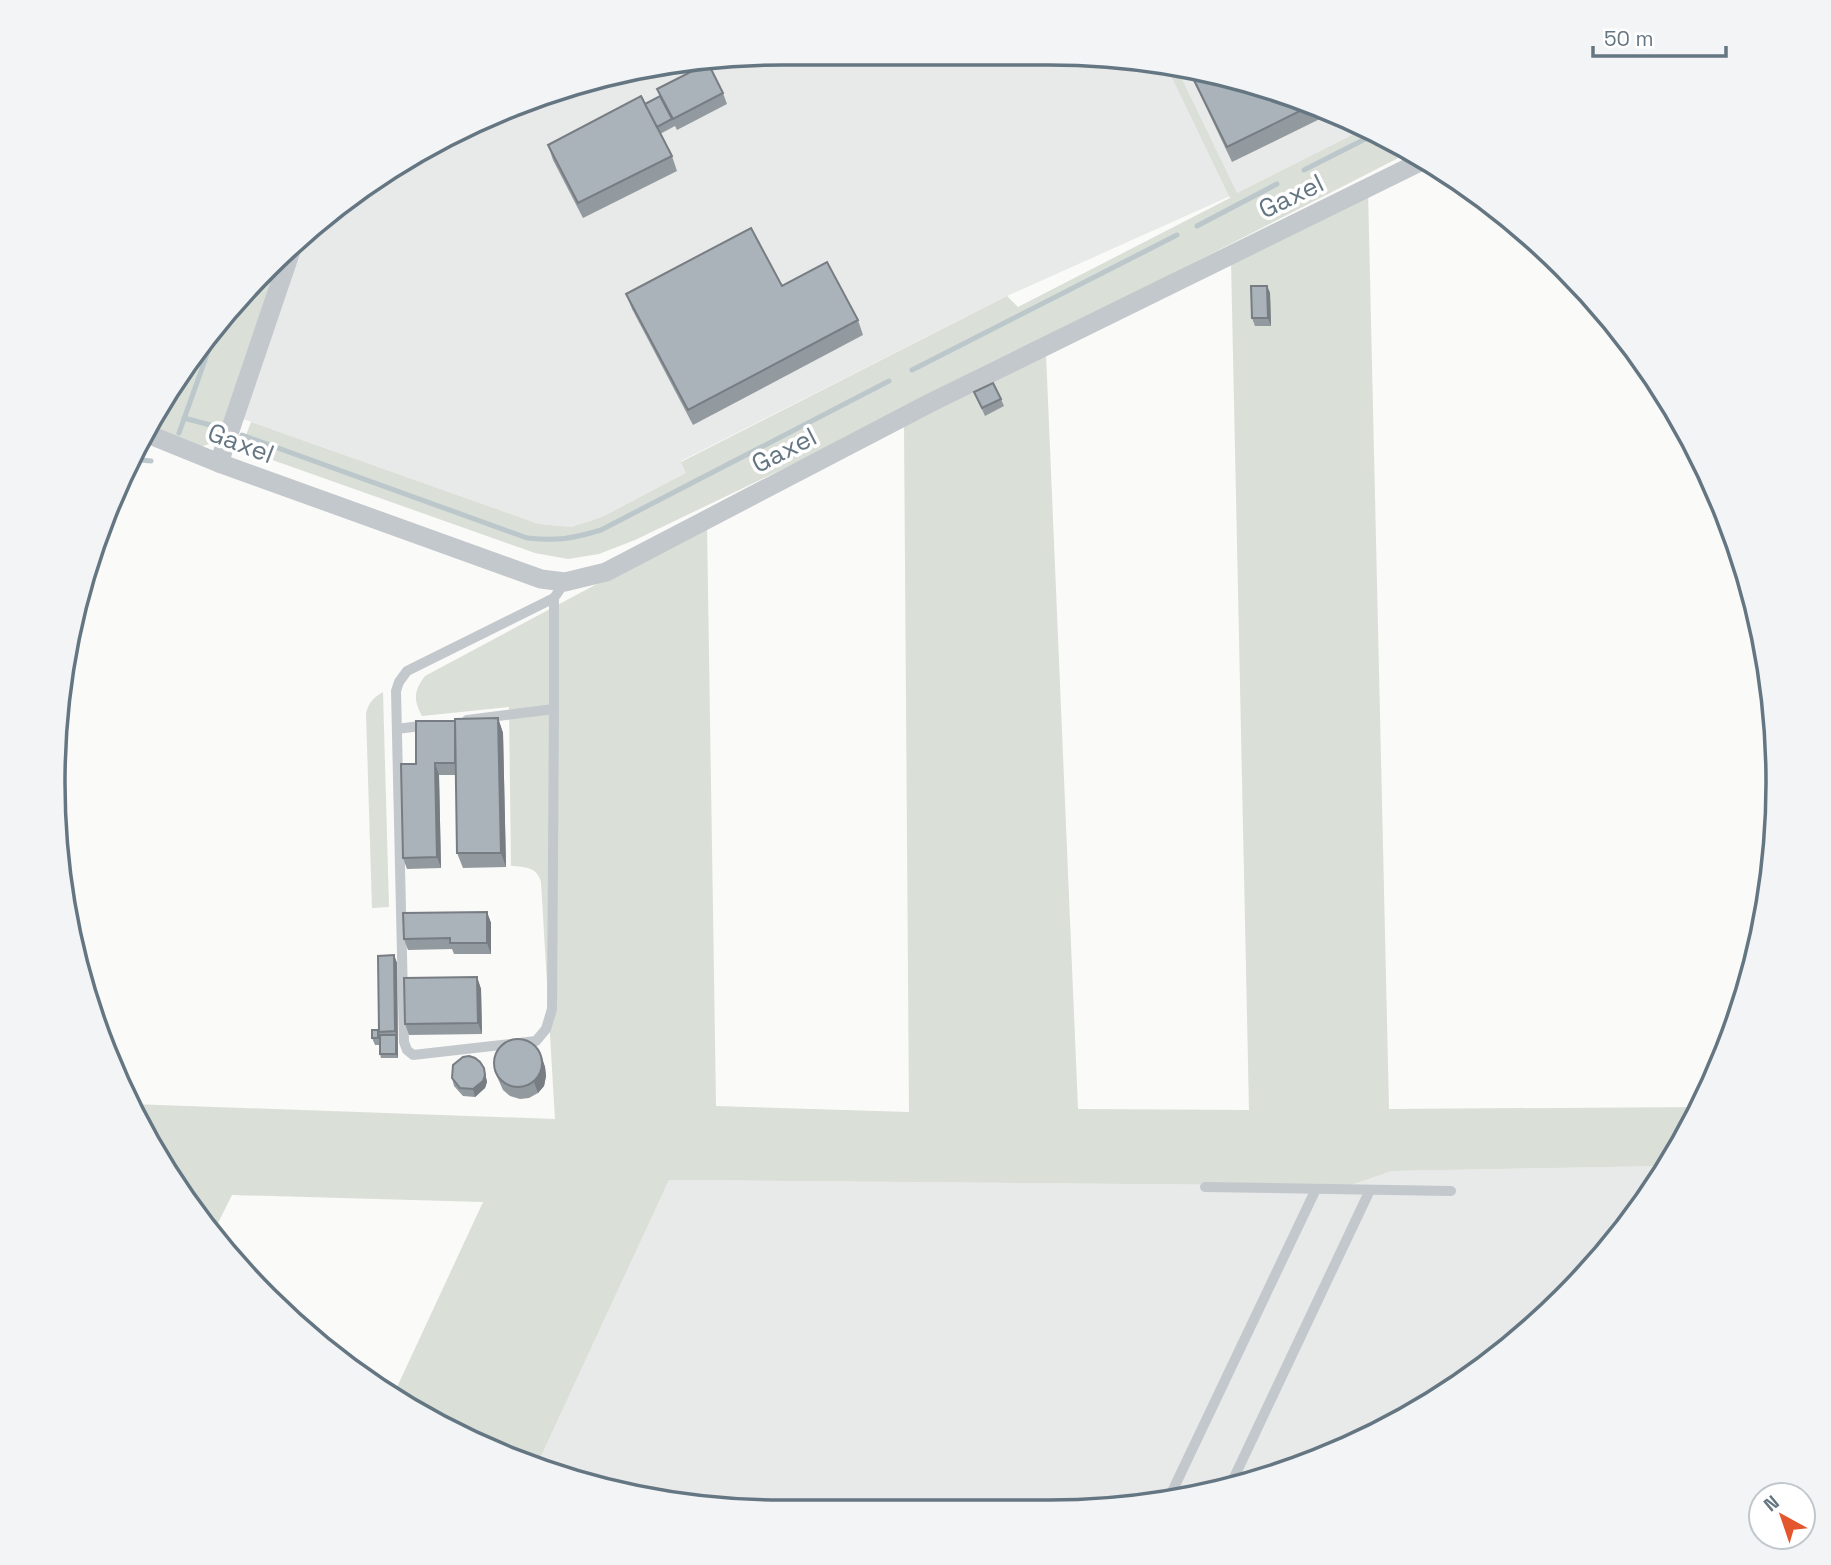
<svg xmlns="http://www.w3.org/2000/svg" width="1831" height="1565" viewBox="0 0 1831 1565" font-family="'Space Grotesk',sans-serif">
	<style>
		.built { fill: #e8e9e9 }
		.green { fill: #dadfd7 }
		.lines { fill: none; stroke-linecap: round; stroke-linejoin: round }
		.stream { stroke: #bbc7cb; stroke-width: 5 }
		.service { stroke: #c3c8cc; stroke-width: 10 }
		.minor { stroke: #c3c8cc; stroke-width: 19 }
		.wall { fill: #929a9f }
		.shaded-wall { fill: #777d82 }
		.building { fill: #aab3b9; stroke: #777d82; stroke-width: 2 }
		.labels { text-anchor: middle; stroke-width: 7; stroke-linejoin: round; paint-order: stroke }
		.street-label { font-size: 26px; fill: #657683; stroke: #fff }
		.rim { fill: none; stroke: #657683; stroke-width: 3.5 }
	</style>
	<rect width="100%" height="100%" fill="#fafaf8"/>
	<g class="built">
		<path d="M783,53L1143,59L1238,77L1368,127L1237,193L1007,296L681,461L687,473L602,517L571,527L539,524L243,419L176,377L301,233L459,128L594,77Z"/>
		<path d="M1665,1166L1628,1227L1530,1331L1414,1414L1284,1474L1097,1511L782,1512L640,1498L536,1467L669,1180L1348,1186L1392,1171Z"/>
	</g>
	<g class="green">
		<path d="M1165,63L1175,65L1237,193L1368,127L1410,152L912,407L635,540L599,554L568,559L535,553L247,451L245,438L251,422L539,524L571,527L602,517L686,473L681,462L1007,296L1018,307L1230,198Z"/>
		<path d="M1368,190L1389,1109L1702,1107L1665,1166L1392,1171L1348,1186L669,1180L536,1467L504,1457L392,1398L483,1202L232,1195L214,1231L151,1148L131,1104L555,1119L541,882C537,867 525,867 511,866L509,707L422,716C413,699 414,691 425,676L707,525L716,1106L909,1112L904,425L1046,354L1078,1109L1249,1110L1231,260Z"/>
		<path d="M277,261L223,431L209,444L198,448L148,428L176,377Z"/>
		<path d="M383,692L389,907L372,908L366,713C369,702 373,698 383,692Z"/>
	</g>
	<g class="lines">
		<g class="stream">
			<path d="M1304,170L1379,132"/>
			<path d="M1197,226L1277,184"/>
			<path d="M912,370L1177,235"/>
			<path d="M184,418L214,426"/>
			<path d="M179,433L215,332"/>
			<path d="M242,435L527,538C558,541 571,539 601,530L889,381"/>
			<path d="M132,459L151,461"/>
		</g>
		<g class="service">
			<path d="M554,709L552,1009L546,1029L536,1041L413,1055L407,1050L404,1042L396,691L399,682L407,671L554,598L565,582"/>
			<path d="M467,720L554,709V598"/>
			<path d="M397,729L428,725"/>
			<path d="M1205,1187L1451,1191"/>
			<path d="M1231,1484L1370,1190"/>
			<path d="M1170,1496L1316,1189"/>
		</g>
		<g class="minor">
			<path d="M145,433L219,463L541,579L565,582L606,572L930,403L1424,160"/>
			<path d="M219,463L294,242"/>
		</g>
	</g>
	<g class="wall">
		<path d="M1187,67L1238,77L1332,113L1232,162Z"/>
		<path d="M657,89L723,93L727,104L677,130L675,126L660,134L672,156L677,171L583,218L553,160L548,145L645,104L660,96Z"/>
		<path d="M782,286L858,320L863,335L693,425L632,309L626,294Z"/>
		<path d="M1267,286L1270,293L1271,326H1255L1252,318Z"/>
		<path d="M974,392L1001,399L1004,406L985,416Z"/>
		<path d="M498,718L503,733L506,867L463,868L457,853L456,775H439L441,868L407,869L403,858L416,764L455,721Z"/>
		<path d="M487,912L491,923V954H454L452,949L408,950L404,939Z"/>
		<path d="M394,955L397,963L398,1058H381L380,1054V1045H375L372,1038L378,1030L381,1035L379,1032Z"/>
		<path d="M477,977L481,989L482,1034L409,1035L405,1024Z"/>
		<path d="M541,1055L545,1067L546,1076L544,1086L538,1093L529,1098L520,1099L510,1096L503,1090L494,1070Z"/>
		<path d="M484,1068L487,1082L485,1088L475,1097L463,1096L454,1086L452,1078Z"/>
	</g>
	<g class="shaded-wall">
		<path d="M1267,286L1270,293L1271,326L1268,318Z"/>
		<path d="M498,718L503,733L506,867L501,853Z"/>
		<path d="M435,763L439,775L441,868L437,857Z"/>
		<path d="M487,912L491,923V954L487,943Z"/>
		<path d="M394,955L397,963L398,1058L396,1054V1035L395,1031Z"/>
		<path d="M477,977L481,989L482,1034L478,1023Z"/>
		<path d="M541,1055L545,1067L546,1076L544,1086L538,1093L534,1082Z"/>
		<path d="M484,1068L487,1082L485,1088L475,1097L473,1089Z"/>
	</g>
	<g class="building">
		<path d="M708,63L723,93L673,119L657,89Z"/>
		<path d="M1188,68L1238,77L1312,105L1227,147Z"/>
		<path d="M641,96L672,156L578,203L548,145Z"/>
		<path d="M660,96L672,119L657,127L645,104Z"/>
		<path d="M751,228L782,286L827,262L858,320L688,410L626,294Z"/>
		<path d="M1251,286H1267L1268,318H1252Z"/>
		<path d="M993,383L1001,399L982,408L974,392Z"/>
		<path d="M498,718L501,853H457L455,719Z"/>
		<path d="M416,721H455V763H435L437,857L403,858L401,764H416Z"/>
		<path d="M487,912V943H450V938L404,939L403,913Z"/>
		<path d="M394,955L395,1031L379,1032L378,956Z"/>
		<path d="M477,977L478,1023L405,1024L404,978Z"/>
		<rect x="372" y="1030" width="6" height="8"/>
		<rect x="380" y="1035" width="16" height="19"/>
		<circle cx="518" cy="1063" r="24"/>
		<path d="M469,1056L475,1058L480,1062L484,1068L485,1075L483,1081L473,1089L460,1088L452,1078L453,1065L463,1057Z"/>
	</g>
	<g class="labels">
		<g class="street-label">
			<text transform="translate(1291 196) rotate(-26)" y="9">Gaxel</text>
			<text transform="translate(241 443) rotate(21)" y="9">Gaxel</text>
			<text transform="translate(784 450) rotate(-27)" y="9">Gaxel</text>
		</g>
	</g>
	<path d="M0 0H1831V1565H0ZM782 65H1049A717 717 0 0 1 1766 782V783A717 717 0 0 1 1049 1500H782A717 717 0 0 1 65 783V782A717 717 0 0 1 782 65Z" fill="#f3f4f5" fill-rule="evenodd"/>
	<path class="rim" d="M782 65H1049A717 717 0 0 1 1766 782V783A717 717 0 0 1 1049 1500H782A717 717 0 0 1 65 783V782A717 717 0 0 1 782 65Z"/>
	<g transform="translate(1782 1516) rotate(320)"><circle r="33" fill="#ffffff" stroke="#c1c8cd" stroke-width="2"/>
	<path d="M0-5L12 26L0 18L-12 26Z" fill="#e4572e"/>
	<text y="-10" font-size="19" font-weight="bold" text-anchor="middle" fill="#657683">N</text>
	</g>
	<path d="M1593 46v10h133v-10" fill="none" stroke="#657683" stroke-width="3.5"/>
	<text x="1604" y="46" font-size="21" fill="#657683" stroke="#ffffff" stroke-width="5" paint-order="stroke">50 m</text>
</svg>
